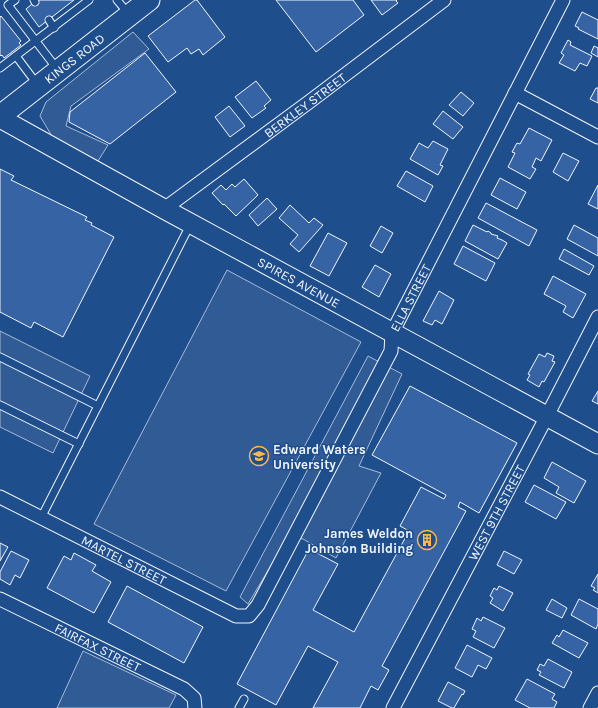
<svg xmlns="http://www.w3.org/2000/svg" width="598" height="708" viewBox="0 0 598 708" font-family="Karla,sans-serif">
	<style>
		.built { fill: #305b95; stroke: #a8bbd7 }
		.building { fill: #3563a3; stroke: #f2f6ff }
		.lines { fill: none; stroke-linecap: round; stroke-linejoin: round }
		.service-casing { stroke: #f2f6ff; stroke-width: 9 }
		.minor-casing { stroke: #f2f6ff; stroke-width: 15 }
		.secondary-casing { stroke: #f2f6ff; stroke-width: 21 }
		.primary-casing { stroke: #f2f6ff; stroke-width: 23 }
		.service { stroke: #1f4e8c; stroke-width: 7 }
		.minor { stroke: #1f4e8c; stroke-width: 13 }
		.secondary { stroke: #1f4e8c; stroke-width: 19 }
		.primary { stroke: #1f4e8c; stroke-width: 21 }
		.labels { text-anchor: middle; stroke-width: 3; stroke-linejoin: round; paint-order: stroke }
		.street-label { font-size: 13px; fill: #f2f6ff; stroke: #1f4e8c }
		.poi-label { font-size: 13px; font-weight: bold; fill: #f2f6ff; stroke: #1f4e8c; text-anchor: start }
	</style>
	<rect width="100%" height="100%" fill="#1f4e8c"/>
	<g class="built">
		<path d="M133,32L149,49L71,106L66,126L108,145L98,161L53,138L40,116L46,102Z"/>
		<path d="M227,270L361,342L226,591L94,524Z"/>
		<path d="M0,331L90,376L53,453L0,427Z"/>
		<path d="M368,356L402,374L359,466L381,473L336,558L303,539L288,537L248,604L240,597Z"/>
		<path d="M83,651L176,695L169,708H57Z"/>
	</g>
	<g class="building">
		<path d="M37,0H74L39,27L26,9Z"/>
		<path d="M195,0H197L225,37L203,55L199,49L191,54L187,48L168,62L148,36Z"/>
		<path d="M276,0H353L364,15L316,52Z"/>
		<path d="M371,0H397L396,1L398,3L382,15Z"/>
		<path d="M582,12L598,20V39L578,29L579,28L575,26Z"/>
		<path d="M1,16L21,41L19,43L21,45L4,58L2,55L1,56L0,55V17Z"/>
		<path d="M568,40L571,42L570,45L592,56L587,66L580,63L575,71L559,63L564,55L561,53Z"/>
		<path d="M594,46L598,48V57L591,53Z"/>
		<path d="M145,53L176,92L110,144L69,122L70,112Z"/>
		<path d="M256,81L271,100L264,106L266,108L252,118L235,97Z"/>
		<path d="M596,88H598V103L590,99Z"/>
		<path d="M461,92L474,103L463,116L449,105Z"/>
		<path d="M229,106L245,126L230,137L215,117Z"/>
		<path d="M443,111L463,127L453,139L433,124Z"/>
		<path d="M529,128L552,140L541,161L536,158L532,167L536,169L530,179L508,167L515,153L512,152L517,143L520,144Z"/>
		<path d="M433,141L448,149L440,165L443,166L438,175L410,159L419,143L428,148Z"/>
		<path d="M563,153L579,161L568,181L553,172Z"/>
		<path d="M0,169L14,176L11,180L87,217L85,220L92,223L91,225L114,237L63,337L34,322L31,328L0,312Z"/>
		<path d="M406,171L433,186L425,202L397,186Z"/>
		<path d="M500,178L526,192L517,209L491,195Z"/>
		<path d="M244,179L258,195L236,216L224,204L223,205L212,193L221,185L226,190L232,184L235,187Z"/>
		<path d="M598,185V209L588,204Z"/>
		<path d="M267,198L277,209L258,226L249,215Z"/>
		<path d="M486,203L537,230L529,246L478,218Z"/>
		<path d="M290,205L309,223L314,218L323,225L299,252L290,244L298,235L279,218Z"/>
		<path d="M473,225L487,232L488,231L491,233V234L498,236L497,238L502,240L507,243L498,259L465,241Z"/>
		<path d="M574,225L598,238V256L567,239Z"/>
		<path d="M381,226L393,233L382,253L370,246Z"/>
		<path d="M328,233L347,243L329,276L310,266Z"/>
		<path d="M463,246L495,263L486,281L454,264Z"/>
		<path d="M564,249L594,266L589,275L559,259Z"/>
		<path d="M375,265L391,274L379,297L362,287Z"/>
		<path d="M553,276L586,294L573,318L563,312L566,306L544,294Z"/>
		<path d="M439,291L454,300L442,324L435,320L432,325L423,321Z"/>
		<path d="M547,353L554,356L552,361L555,362L544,382L542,381L539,387L527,380L530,375L528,374L539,354L545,357Z"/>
		<path d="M410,386L517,443L479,513L460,502L458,507L466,511L382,666L389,670L378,690L371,686L360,708H313L338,662L308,646L276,705L237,684L309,549L338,564L313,610L354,632L409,531L400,526L421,487L444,499L446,495L372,455Z"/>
		<path d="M598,391V404L592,401Z"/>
		<path d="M552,462L586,481L574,503L556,493L559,487L544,478Z"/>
		<path d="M534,485L566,502L556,519L525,502Z"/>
		<path d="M0,543L8,547L0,561Z"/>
		<path d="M11,551L29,560L20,578L15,575L10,585L0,579V572Z"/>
		<path d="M504,551L522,560L514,574L497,565Z"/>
		<path d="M74,553L96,565L92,571L111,582L94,613L47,588L64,556L71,560Z"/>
		<path d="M598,574V593L593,590L595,588L591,586Z"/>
		<path d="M127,586L203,627L184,663L108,622Z"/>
		<path d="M499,586L513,593L503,611L490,603L493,598L490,596L494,588L497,590Z"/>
		<path d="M552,599L567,608L562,618L546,610Z"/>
		<path d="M579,599L598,609V624L596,629L571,615Z"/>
		<path d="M483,617L505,628L494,648L473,637L476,631L472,629L477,618L481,621Z"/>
		<path d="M563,630L588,643L579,658L552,643L557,635L559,637Z"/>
		<path d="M467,645L492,658L486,669L478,665L472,677L455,668Z"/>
		<path d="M548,659L572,672L564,688L539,675L541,672L537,670L540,664L544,666Z"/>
		<path d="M527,679L555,694L552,699L557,702L554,708H530L515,700Z"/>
		<path d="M448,682L465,691L463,695L462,694L454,708H452L438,701Z"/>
	</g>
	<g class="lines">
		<g class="service-casing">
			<g id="service">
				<path d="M15,0L8,5L58,70"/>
				<path d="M34,0L35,2"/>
				<path d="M117,0L128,13"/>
				<path d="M49,20L54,28"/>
				<path d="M16,56L37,84"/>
				<path d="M0,68L89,0"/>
				<path d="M0,357L98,406"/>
				<path d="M0,405L79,444"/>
				<path d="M41,518L191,223"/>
				<path d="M239,708L244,699"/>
			</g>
		</g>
		<g class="minor-casing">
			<g id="minor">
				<path d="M515,93L598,137"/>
				<path id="s1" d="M164,209L309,102L444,0"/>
				<path id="s2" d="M0,497L236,616H249L258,605L391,351L392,333L563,0"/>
				<path id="s3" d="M0,599L184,689L194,698L195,708"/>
				<path id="s4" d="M393,708L547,416L598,317"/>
				<path d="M590,708L598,693"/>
			</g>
		</g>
		<g class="secondary-casing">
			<g id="secondary">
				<path id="s5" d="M0,118L164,209L598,444"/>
			</g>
		</g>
		<g class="primary-casing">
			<g id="primary">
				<path id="s6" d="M0,116L149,0"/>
			</g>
		</g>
		<use href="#service" class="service"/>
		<use href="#minor" class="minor"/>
		<use href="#secondary" class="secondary"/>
		<use href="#primary" class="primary"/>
	</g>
	<defs>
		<g id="university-ring" transform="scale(1)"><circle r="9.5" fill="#1f4e8c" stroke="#ffb74d" stroke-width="1.5"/><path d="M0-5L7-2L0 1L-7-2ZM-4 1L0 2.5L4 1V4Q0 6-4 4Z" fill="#ffb74d"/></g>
		<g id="building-ring" transform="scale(1)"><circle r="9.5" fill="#1f4e8c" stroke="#ffb74d" stroke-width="1.5"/><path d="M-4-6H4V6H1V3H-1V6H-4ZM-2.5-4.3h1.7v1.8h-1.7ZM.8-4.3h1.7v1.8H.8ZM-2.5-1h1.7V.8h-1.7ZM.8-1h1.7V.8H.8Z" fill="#ffb74d"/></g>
	</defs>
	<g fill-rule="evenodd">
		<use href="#university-ring" x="259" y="456"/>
		<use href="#building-ring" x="427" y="540"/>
	</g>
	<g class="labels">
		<g class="street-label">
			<text dy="5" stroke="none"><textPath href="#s6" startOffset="94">KINGS ROAD</textPath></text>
			<text dy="5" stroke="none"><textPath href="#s1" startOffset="175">BERKLEY STREET</textPath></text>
			<text dy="5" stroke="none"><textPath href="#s5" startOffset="341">SPIRES AVENUE</textPath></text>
			<text dy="5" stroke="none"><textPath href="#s2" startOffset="636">ELLA STREET</textPath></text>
			<text dy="5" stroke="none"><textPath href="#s4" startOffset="221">WEST 9TH STREET</textPath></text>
			<text dy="5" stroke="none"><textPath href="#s2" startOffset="139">MARTEL STREET</textPath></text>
			<text dy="5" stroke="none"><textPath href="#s3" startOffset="109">FAIRFAX STREET</textPath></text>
		</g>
		<g class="poi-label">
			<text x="273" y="454">Edward Waters<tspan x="273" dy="15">University</tspan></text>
			<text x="413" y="538" text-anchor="end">James Weldon<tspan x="413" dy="15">Johnson Building</tspan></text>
		</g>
	</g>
</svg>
